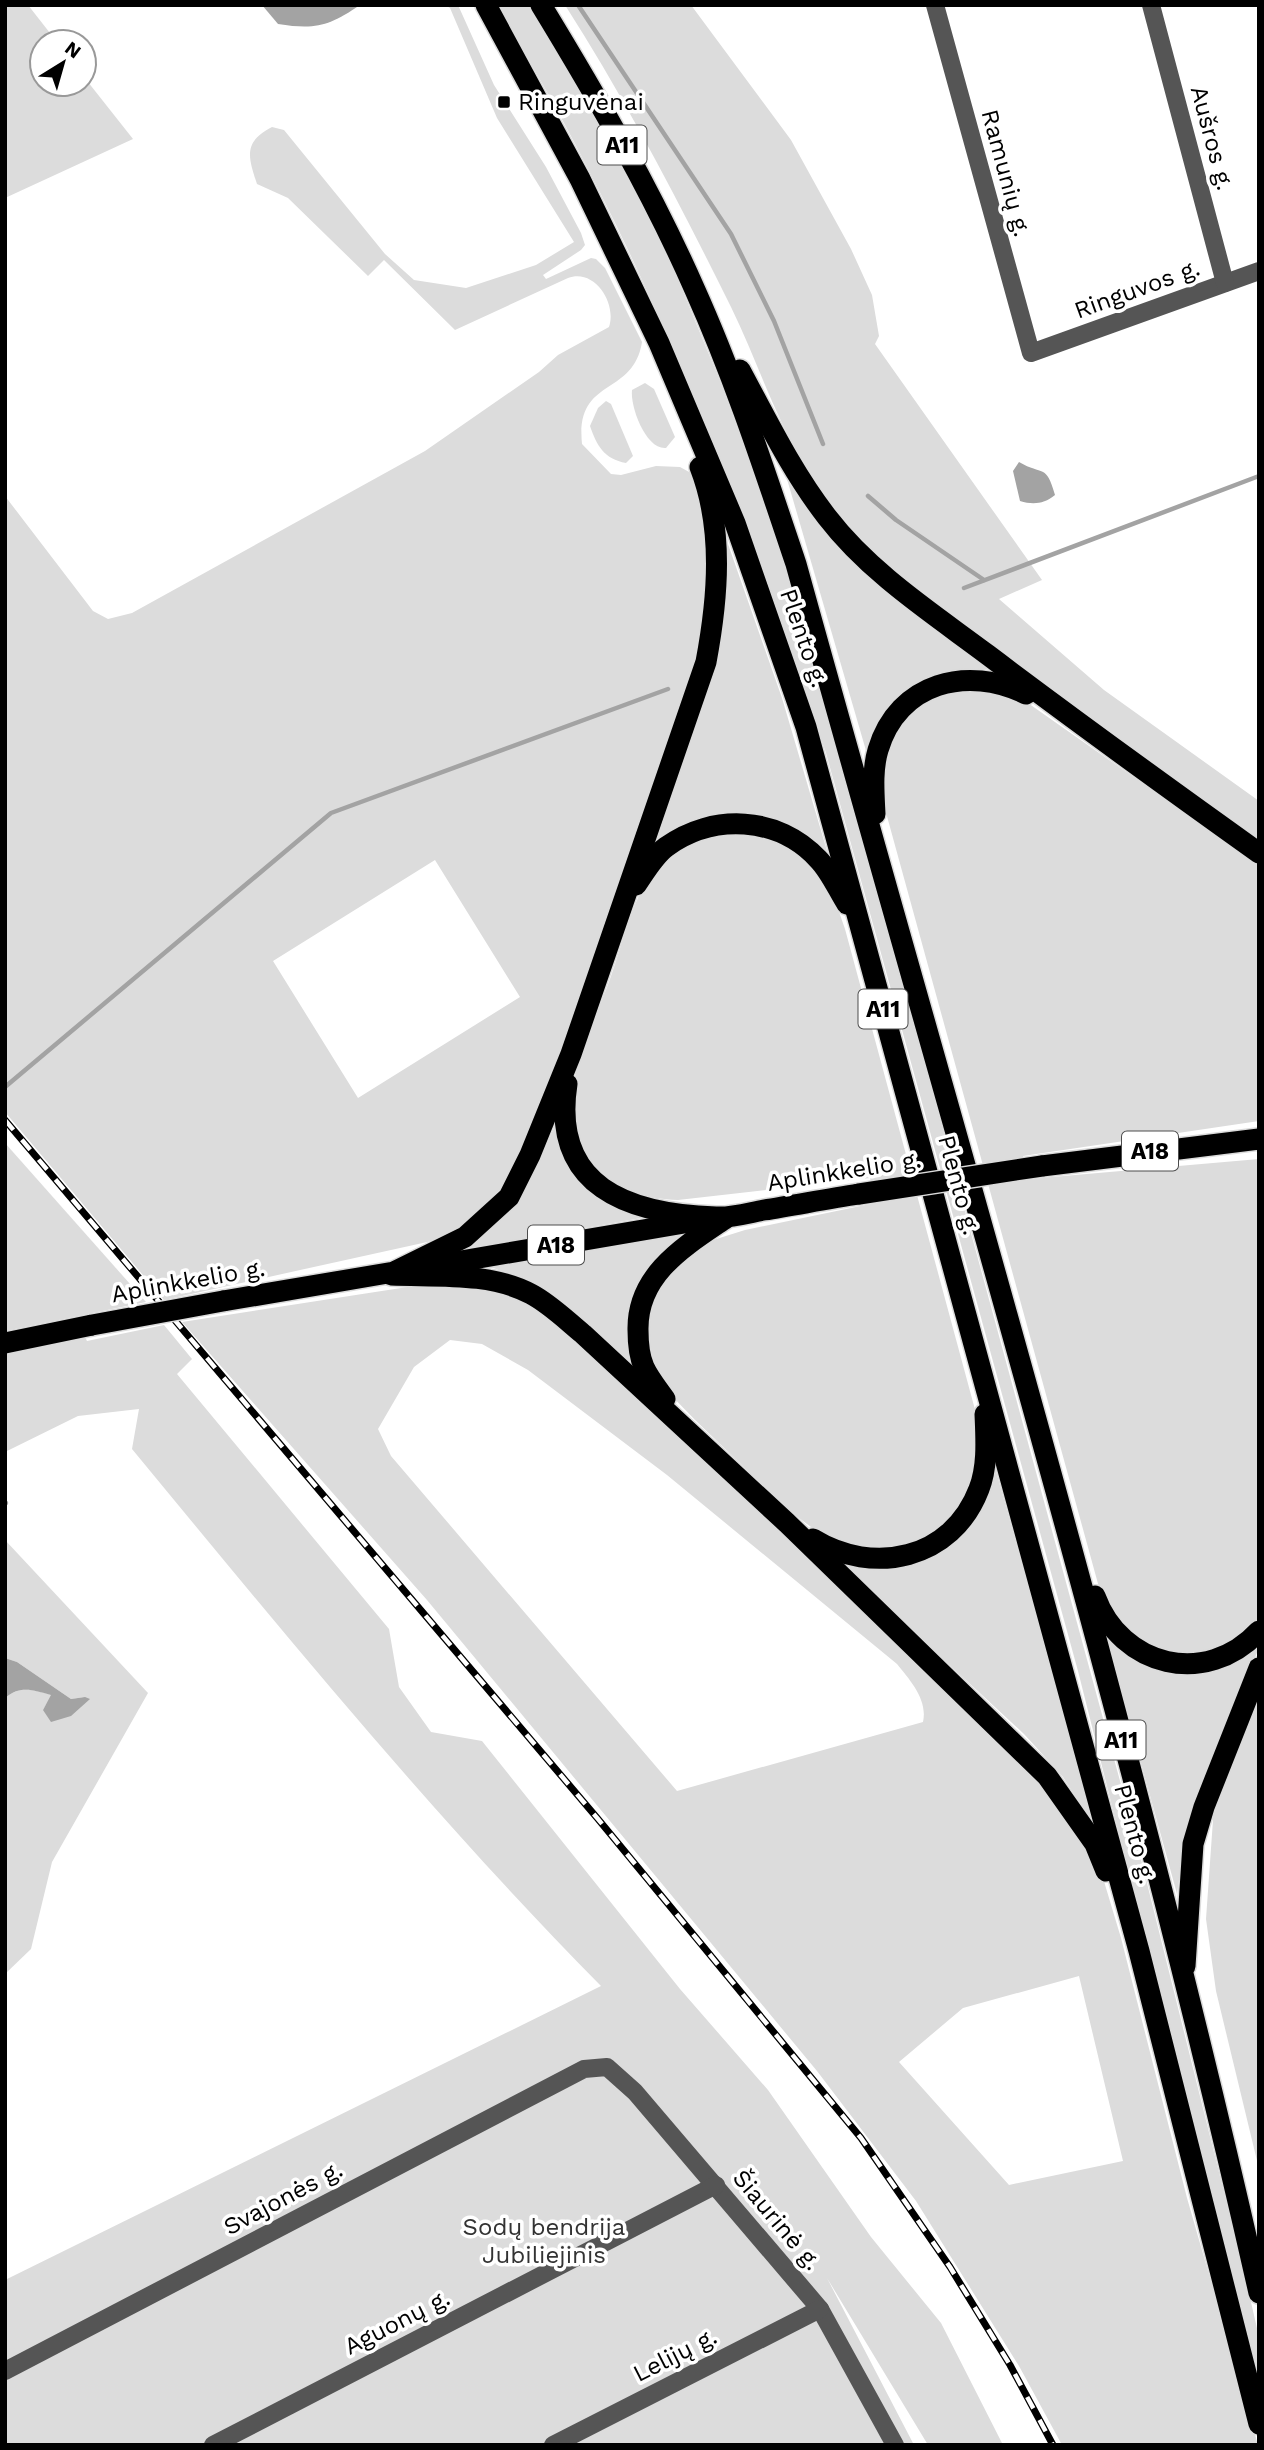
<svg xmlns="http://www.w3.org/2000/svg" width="1264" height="2450" viewBox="0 0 1264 2450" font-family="'Work Sans',sans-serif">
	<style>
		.green { fill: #dcdcdc; fill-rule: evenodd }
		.water { fill: #a3a3a3 }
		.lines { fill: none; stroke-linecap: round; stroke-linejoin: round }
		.stream { stroke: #a3a3a3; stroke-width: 4.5 }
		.highway-casing { stroke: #dbdbdb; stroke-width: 24 }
		.minor { stroke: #555; stroke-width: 18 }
		.highway { stroke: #000; stroke-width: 21 }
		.rail-casing { stroke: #000; stroke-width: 7 }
		.rail { stroke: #fff; stroke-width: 4.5; stroke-dasharray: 13; stroke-linecap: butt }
		.highway-bridge-casing { stroke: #dbdbdb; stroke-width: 24; stroke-linecap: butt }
		.highway-bridge { stroke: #000; stroke-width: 21 }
		.poi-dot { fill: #000; stroke: #fff; stroke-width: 2.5 }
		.labels { text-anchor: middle; stroke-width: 7; stroke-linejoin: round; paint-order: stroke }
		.shield { fill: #fff; stroke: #4c4c4c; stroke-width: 2 }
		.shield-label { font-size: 23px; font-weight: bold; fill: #000 }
		.poi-label { font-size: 24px; fill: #000; stroke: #fff; text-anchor: start }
		.street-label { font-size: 24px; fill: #000; stroke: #fff }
		.park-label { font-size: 24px; fill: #333; stroke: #fff }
	</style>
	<rect width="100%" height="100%" fill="#fff"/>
	<g class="green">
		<path d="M5,5H28L57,42H42V84H84V77L133,139L5,198Z"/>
		<path d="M445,5H458L494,85L546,167L581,233L585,245L581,250L543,275L546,279L591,258L596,259L605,268L642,342C633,398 575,376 582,444L611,474L621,475L656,466L680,467L691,473L705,504L709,626L542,1106L515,1171L494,1202L450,1237L164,1300L5,1112V496L93,611L108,619L132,613L425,451L539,372L558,355L609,327C617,304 595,268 568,278L455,330L384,260L368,276L288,198L257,184C248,157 243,142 272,127L284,130L385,254L414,280L466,288L536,265L574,242L497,118L450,8ZM435,860L520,997L358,1098L273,961Z"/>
		<path d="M496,5H529L565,64L662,241L720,381L792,575L1138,1847L1248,2289L1259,2337V2390L1078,1671L826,753C737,495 640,238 496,5Z"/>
		<path d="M565,5H691L791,140L851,249L872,295L879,336L875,344L1042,580L999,599L1104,690L1259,801V840L917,592C873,554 832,512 802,461C773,412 756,358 731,307C680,204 627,102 565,5Z"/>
		<path d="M645,383L654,389L675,437L666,448C646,450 630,407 632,390Z"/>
		<path d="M606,401L611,404L633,456L626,463C604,459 597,446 590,426L598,408Z"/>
		<path d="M780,455L804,496L995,669C927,671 890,685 867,754Z"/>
		<path d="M728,544L782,698L830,861L751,815L649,851L719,645L727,595Z"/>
		<path d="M959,685L1025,701L1259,865V1121L1023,1156L1029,1179L1259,1159V1620C1201,1676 1133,1663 1100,1591L885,809L883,757L899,724L920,701Z"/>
		<path d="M722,829L761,830L804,853L830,886L845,929L977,1417L976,1472L966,1500L944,1528L911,1548L883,1552L823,1536L791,1512L695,1420L668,1392L652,1366L644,1334L648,1306L667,1268L710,1241L745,1230L875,1203L870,1178L678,1200C613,1197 574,1171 572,1101C571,1070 599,1010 610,979C623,944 632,895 658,866C674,848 699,840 722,829Z"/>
		<path d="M556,1123L561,1146L647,1217L465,1249C517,1209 531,1182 556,1123Z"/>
		<path d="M5,1143L146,1302L5,1331Z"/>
		<path d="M686,1234L658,1259L635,1372L526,1281L491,1267Z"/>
		<path d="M462,1285L497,1288L524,1300L569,1332L1009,1744L1082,1834L1103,1878L1121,1938L1187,2198L1258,2445H1062L1019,2366L916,2201L817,2071L427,1600L182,1322L414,1286ZM450,1340L482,1344L528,1370L667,1475L897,1664C910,1680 928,1700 923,1722L677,1791L391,1456L378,1429L414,1367ZM1079,1976L1123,2161L1009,2185L899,2062L963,2008Z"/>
		<path d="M164,1325L192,1359L177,1374L389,1629L399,1687L431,1732L482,1741L680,1989L768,2090L871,2237L941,2323L1003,2445H928L827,2278L914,2445H5V2280L601,1986C434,1817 283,1632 132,1449L139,1409L78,1416L5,1452V1353L85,1337L87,1341Z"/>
		<path d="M994,1464L1095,1827L1063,1777L1024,1734L841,1564L901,1566L944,1547Z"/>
		<path d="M5,1540L148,1693L52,1862L31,1949L5,1974V1698C20,1685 34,1690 52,1695L43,1710L85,1697L71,1699L17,1662L5,1658Z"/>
		<path d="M1106,1635L1126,1655L1154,1667L1233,1662L1259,1648C1225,1728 1188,1807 1177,1894Z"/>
		<path d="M1259,1689V2169L1216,1991L1206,1919L1213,1820L1206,1817Z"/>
	</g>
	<g class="water">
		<path d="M262,5H360C329,26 316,30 278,24Z"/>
		<path d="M1019,462C1043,476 1046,463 1055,495C1044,504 1033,505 1020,501L1013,471Z"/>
		<path d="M5,1658L17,1662L71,1699L85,1697L90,1699L71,1716L51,1722L43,1710L51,1695C33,1690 20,1685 5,1698Z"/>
	</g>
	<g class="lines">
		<g class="stream">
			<path d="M578,5L731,234L774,321L823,444"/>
			<path d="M868,496L896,520L984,580"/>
			<path d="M964,588L1259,476"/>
			<path d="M5,1087L331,813L668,689"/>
			<path d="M5,1503H6"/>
		</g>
		<g class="highway-casing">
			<g id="highway">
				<path d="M486,5L580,179L659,343L735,523L806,727L1139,1951L1259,2424"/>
				<path d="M541,5C597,97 652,192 695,290C735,379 765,472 796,564C955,1139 1128,1711 1259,2293"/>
				<path d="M740,370C767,420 792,472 827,517C870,573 932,613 988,655C1077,722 1168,788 1259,853"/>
				<path d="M875,814C874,793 872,770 878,750C898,682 968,665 1026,694"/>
				<path d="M636,885C645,872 654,856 666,847C713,813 778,816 818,859C830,871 838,890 847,904"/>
				<path d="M567,1084C551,1187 628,1214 716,1217C731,1218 748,1213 764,1210C795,1205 827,1199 859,1194"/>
				<path d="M1042,1166L1259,1139"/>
				<path d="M420,1268L696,1221"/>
				<path d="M391,1275C436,1277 490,1272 531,1294C550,1304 566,1320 583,1334L787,1523L1047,1776L1095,1844L1106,1871"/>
				<path d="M223,1301L394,1272L465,1237L509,1197L530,1155L571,1054L706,662C718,598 724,529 700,467"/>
				<path d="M5,1343L92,1325"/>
				<path d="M665,1399C658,1389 649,1378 644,1367C639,1356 638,1342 638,1330C637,1274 685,1246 726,1218"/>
				<path d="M813,1539C873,1576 952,1560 979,1489C988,1466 986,1439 985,1414"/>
				<path d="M1095,1596C1121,1667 1206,1688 1259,1631"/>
				<path d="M1185,1966L1193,1844L1204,1807L1259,1668"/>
			</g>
		</g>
		<g class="minor">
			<path d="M935,5L1031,353L1259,271"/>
			<path d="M1151,5L1225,283"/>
			<path d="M5,2371L584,2069L607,2067L635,2092L820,2309L895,2445"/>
			<path d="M213,2445L716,2185"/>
			<path d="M553,2445L820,2309"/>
		</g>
		<use href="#highway" class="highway"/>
		<g class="rail-casing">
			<path id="rail" d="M5,1120L598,1819L861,2138L950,2267L1010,2365L1053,2445"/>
		</g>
		<use href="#rail" class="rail"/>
		<g class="highway-bridge-casing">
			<g id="highway-bridge">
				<path d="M859,1194L1042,1166"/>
				<path d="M92,1325L223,1301"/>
			</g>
		</g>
		<use href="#highway-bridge" class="highway-bridge"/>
	</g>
	<rect class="poi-dot" x="497" y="95" width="14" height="14" rx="3.5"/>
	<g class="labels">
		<g class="shield">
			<rect x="597.5" y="125.5" width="49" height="39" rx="5"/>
			<rect x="858.5" y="989.5" width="49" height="39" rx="5"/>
			<rect x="1122" y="1131.5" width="56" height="39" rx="5"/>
			<rect x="528" y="1225.5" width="56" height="39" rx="5"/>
			<rect x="1096.5" y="1720.5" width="49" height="39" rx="5"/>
		</g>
		<g class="shield-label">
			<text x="622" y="153">A11</text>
			<text x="883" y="1017">A11</text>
			<text x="1150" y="1159">A18</text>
			<text x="556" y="1253">A18</text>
			<text x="1121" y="1748">A11</text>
		</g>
		<g class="poi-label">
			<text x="518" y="110">Ringuvėnai</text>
		</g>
		<g class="street-label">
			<text transform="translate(1212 138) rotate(75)" y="8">Aušros g.</text>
			<text transform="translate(1006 173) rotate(75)" y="8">Ramunių g.</text>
			<text transform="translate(1137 289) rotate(-20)" y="8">Ringuvos g.</text>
			<text transform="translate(804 638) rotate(71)" y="8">Plento g.</text>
			<text transform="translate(844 1171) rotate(-9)" y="8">Aplinkkelio g.</text>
			<text transform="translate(959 1185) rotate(75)" y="8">Plento g.</text>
			<text transform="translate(188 1281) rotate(-10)" y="8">Aplinkkelio g.</text>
			<text transform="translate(1135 1834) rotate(75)" y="8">Plento g.</text>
			<text transform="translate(283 2198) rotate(-28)" y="8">Svajonės g.</text>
			<text transform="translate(777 2220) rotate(50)" y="8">Šiaurinė g.</text>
			<text transform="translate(397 2322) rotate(-27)" y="8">Aguonų g.</text>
			<text transform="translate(675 2355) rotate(-27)" y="8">Lelijų g.</text>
		</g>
		<g class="park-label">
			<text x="544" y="2235">Sodų bendrija<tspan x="544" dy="28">Jubiliejinis</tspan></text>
		</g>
	</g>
	<rect width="1264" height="2450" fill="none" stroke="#000000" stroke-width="14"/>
	<g transform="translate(63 63) rotate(37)"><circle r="33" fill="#ffffff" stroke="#999999" stroke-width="2"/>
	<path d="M0-5L12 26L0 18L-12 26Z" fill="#000000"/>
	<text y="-10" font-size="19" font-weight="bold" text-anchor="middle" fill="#000000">N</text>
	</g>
</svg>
